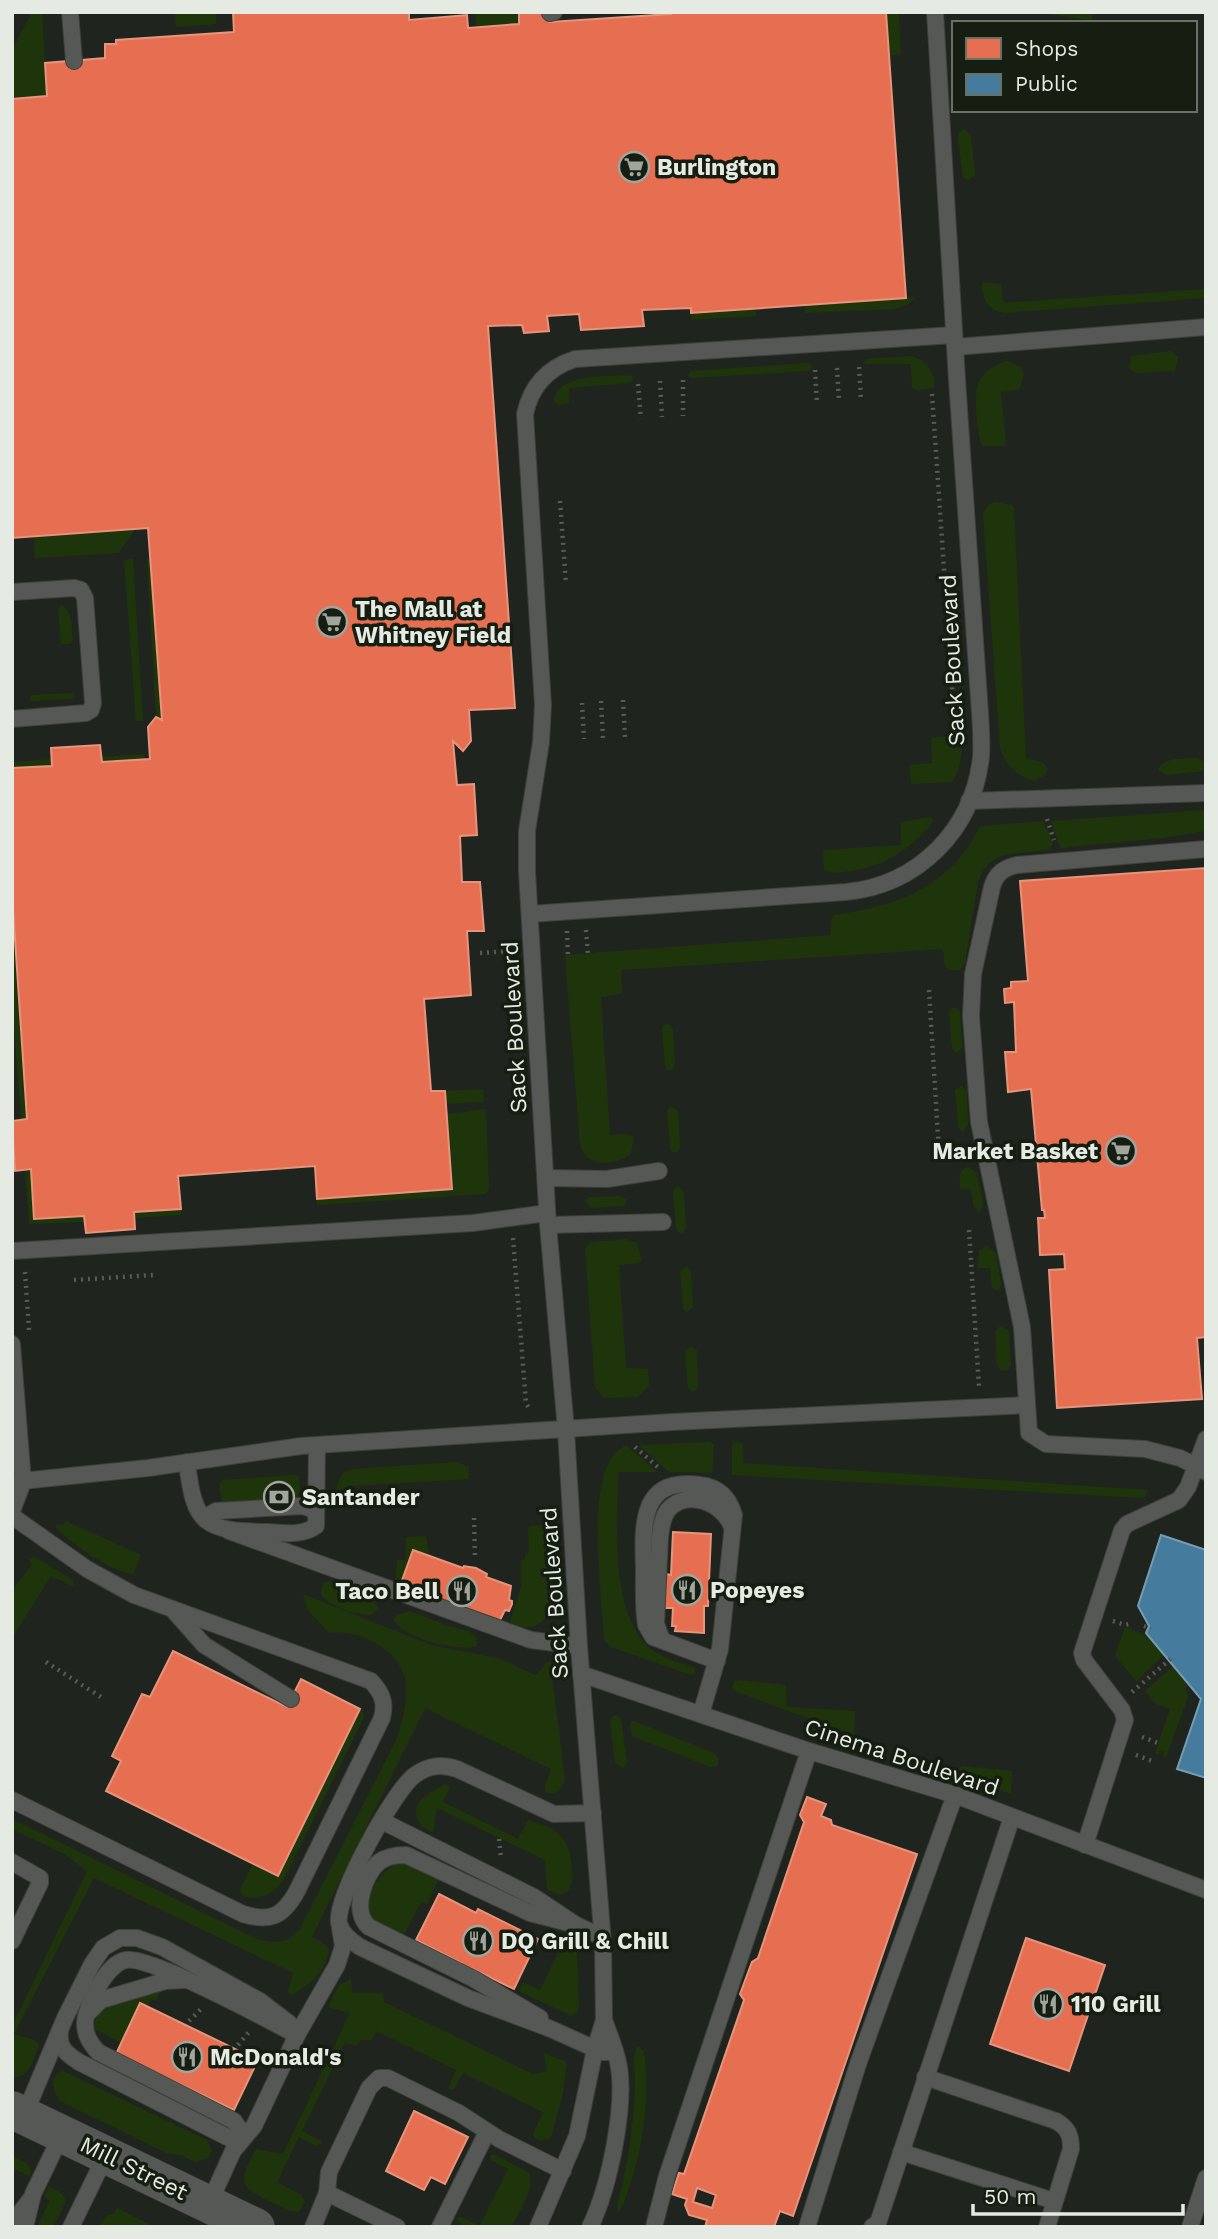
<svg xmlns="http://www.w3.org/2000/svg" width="1218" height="2239" viewBox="0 0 1218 2239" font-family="'Work Sans',sans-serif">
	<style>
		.green { fill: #1e350c }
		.shops { fill: #e76f51; stroke: #e6947c; stroke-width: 2; fill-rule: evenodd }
		.public { fill: #457b9d; stroke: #759db2; stroke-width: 2 }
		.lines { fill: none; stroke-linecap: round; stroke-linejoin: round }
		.service-casing { stroke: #3e413c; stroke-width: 18 }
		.tertiary-casing { stroke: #3e413c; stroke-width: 38 }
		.path { stroke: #585b56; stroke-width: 4.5; stroke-dasharray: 2 5; stroke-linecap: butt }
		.service { stroke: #555854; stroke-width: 16 }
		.tertiary { stroke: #555854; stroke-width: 37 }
		.labels { text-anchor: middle; stroke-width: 7; stroke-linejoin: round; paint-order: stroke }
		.poi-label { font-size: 23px; font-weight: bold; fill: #e5ebe2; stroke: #161e12; text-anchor: start }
		.street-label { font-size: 23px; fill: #e5ebe2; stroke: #161e12 }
	</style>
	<rect width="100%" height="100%" fill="#20241e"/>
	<g class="green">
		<path d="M32,12H42L47,96L12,99V50Z"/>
		<path d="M175,12H216V24L176,27Z"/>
		<path d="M475,12H519V24L476,27Z"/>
		<path d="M886,12H899L901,54L889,56Z"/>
		<path d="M1036,12H1092V19L1088,20Z"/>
		<path d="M964,129L971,135L975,175L968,180L963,178L958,138L959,133Z"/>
		<path d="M982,282L1001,284L1003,303L1206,289V298L1004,313C986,309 983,300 982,282Z"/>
		<path d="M916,297L907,305L894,309L805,313L804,305Z"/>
		<path d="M755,308L756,316L691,320V313Z"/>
		<path d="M1171,351L1178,357L1175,371L1136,373L1129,369L1131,356Z"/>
		<path d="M910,356C926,360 937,372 934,388L916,390L912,387L911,364H863L866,359Z"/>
		<path d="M1007,361L1021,367L1024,375L1019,390L1001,392L1006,443L1004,446H983C976,438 973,389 980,380C986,370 996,364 1007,361Z"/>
		<path d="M807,363L812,365L810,370L808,371L692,378L688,376L690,371Z"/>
		<path d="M629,375L632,376L633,381L630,383L569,388V403L558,405L554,402C555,373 608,377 629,375Z"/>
		<path d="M996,502L1012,505L1014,509L1026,759C1036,761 1043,759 1048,769L1045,775L1034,781C1015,775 1007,767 1000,748L983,513L989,504Z"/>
		<path d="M136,529L118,553L35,558L34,536Z"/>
		<path d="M147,558H150L162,720L156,717Z"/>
		<path d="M133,559L143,721H136L124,560Z"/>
		<path d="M61,605C74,612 71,627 73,641L70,644H61L58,608Z"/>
		<path d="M73,693L75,697L71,699L30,701L31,695Z"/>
		<path d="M960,736C964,748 960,772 952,782L911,784L909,765L932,763L931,737Z"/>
		<path d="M144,754L145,759L102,762L101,757Z"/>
		<path d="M1197,758L1205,762L1203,771L1167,775L1158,770C1164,756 1184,759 1197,758Z"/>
		<path d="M52,759V766L12,768V762Z"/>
		<path d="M1206,810V831L1163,838L1060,848L1051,821Z"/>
		<path d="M930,817L933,819L932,823C910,849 885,866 851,871C842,872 832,874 824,871L823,850L901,845V822Z"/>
		<path d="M1043,821L1053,843L1050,850C1019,855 991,846 978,882L965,964L960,970H950L945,967L943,949L621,970L622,994L601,997L610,1135L626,1134L634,1137L631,1154C615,1166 587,1168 580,1145L565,955L831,935V920L834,915C898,906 950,887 980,826Z"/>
		<path d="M12,894L27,1119L21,1120L12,997Z"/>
		<path d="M955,1007L960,1012L962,1048L956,1053L952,1048L949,1011Z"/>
		<path d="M665,1024L670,1025L673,1029L675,1064L672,1070H667L665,1065L662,1028Z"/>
		<path d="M961,1086L967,1090L968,1126L962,1132L958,1127L955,1090Z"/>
		<path d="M483,1089L484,1102L446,1104L445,1091Z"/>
		<path d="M670,1107L675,1108L678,1112L680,1147L677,1152H672L670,1148L667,1111Z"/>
		<path d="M486,1109L489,1188L486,1194L317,1205V1199L451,1189L447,1114Z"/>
		<path d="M968,1167L977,1173L983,1204L980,1212L974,1208L971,1189H960C960,1180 957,1170 968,1167Z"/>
		<path d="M31,1169L84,1216L85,1222L29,1224L25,1170Z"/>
		<path d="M676,1187L681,1188L684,1192L686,1227L683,1233L678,1232L676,1228L673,1191Z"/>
		<path d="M621,1196L627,1200L624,1206L591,1208L585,1201L589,1197Z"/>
		<path d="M181,1209V1215L134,1218V1212Z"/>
		<path d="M626,1239L637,1243L642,1260L639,1263L619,1265L626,1368L648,1369L649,1385L638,1397L604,1398L595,1387L585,1250L588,1244L593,1242Z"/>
		<path d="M987,1246L996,1253L1001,1284L999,1291L992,1288L990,1268H978L979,1251Z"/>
		<path d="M686,1266L691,1271L693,1307L687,1313L683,1308L680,1271Z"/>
		<path d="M1000,1326L1008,1330L1009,1334L1011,1364L1008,1370L1001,1371L997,1366L995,1332Z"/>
		<path d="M691,1346L697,1351L698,1387L693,1392L688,1388L685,1351Z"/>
		<path d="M735,1441L743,1444V1463L1148,1490L1145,1497L1142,1498L732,1475V1445Z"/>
		<path d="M710,1442L714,1445L712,1473L669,1472L639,1445Z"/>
		<path d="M626,1445L657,1472H618C618,1522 608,1611 650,1648C661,1658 681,1663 695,1668V1674L691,1675L611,1647L604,1641C602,1596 589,1503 608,1464C612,1455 618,1450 626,1445Z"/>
		<path d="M458,1462L469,1467V1479L349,1486V1507L341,1510L334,1507C333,1494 337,1485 342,1474L352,1469Z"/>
		<path d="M294,1475L299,1476L300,1491L297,1498L288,1501L286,1491L271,1492L272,1503L222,1504L219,1483L223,1480Z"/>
		<path d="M66,1521L141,1555L133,1574C116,1574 63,1540 55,1525H63Z"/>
		<path d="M545,1525L550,1609C545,1627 524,1633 510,1622L521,1587V1560L525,1559V1554L529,1553L528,1528L530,1526Z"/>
		<path d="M426,1536L429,1556L413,1551L400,1586L395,1583L397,1560H406V1537Z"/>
		<path d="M35,1557L73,1580L74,1584L73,1586L51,1576L12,1638V1590L32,1565L29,1559Z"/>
		<path d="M328,1581L373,1599L378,1608L371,1615C356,1615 330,1607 321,1594L323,1583Z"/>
		<path d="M303,1594L431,1645L498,1658L535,1675L543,1668L545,1663L550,1662L565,1778C563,1789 557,1796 545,1792V1786L551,1769L425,1708L312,1937L325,1944L329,1949C326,1972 310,1984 292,1995L288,1992L293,1973L94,1878L14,2034L35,2040L39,2044C34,2059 30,2077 12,2078V2026L87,1871L64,1854L12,1829V1819L257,1939C276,1944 287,1944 300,1929L397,1738C403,1722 407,1701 406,1683C402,1650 358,1628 329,1633L307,1609Z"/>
		<path d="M410,1611L449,1626L469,1631L477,1638V1646C460,1653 401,1637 394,1620L395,1616Z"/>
		<path d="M1125,1627L1145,1635L1146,1633L1164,1655L1136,1681L1115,1656Z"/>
		<path d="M1173,1666L1188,1683L1186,1687L1188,1697L1166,1758L1164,1756V1752L1160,1751L1159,1755L1155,1753L1170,1709L1156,1704L1145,1691Z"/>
		<path d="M739,1680L786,1685L787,1707L855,1711L854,1735L737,1692L732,1688L734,1681Z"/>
		<path d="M360,1709L363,1711L364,1717L284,1879C274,1894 259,1902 241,1895L240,1890L253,1863L278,1875Z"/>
		<path d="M617,1715L621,1719L627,1762L623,1768L615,1763L610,1721L612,1716Z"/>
		<path d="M634,1721L714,1753L719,1759L717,1766L710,1767L632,1736L630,1722Z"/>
		<path d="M962,1766L1012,1771L1011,1794L955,1773Z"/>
		<path d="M446,1784L450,1787L443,1802L518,1839L528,1820C558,1829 569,1836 572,1868C572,1876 572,1882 569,1890L560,1895L547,1890L545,1860L437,1808L433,1832C427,1830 423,1828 419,1822C408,1802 431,1792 446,1784Z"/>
		<path d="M398,1864H407L439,1878L427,1904L421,1902L403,1936C393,1931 377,1926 370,1916C360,1901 382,1868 398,1864Z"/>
		<path d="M549,1931L569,1942L577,1953L579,2008L577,2012L571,2016L519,1991L523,1982L540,1990L558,1953L543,1946Z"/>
		<path d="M351,1979L352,1993H383L384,2002L533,2074L546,2072L544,2053L567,2062L563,2093L551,2138L541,2141L534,2138L533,2134L543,2112L463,2073L454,2089L449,2090V2087L456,2070L376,2031L372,2040H361L355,2046L345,2042L302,2131L321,2141V2143L317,2146L299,2137L277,2182L301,2195L305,2201L299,2212C289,2212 281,2207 273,2203C238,2187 238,2182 256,2149L283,2154L350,2013L328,2007L339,1985Z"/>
		<path d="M161,1991L156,2001L151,1999L147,2007L140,2004L121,2043L94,2029C95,1998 137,1997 161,1991Z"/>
		<path d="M638,2046L644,2051C650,2095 644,2140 631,2182C627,2192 625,2205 618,2212L617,2206C628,2165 634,2125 635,2083C636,2071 631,2055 638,2046Z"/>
		<path d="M63,2071L207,2140L212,2150L208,2158L195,2162L181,2155L166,2153L60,2101C53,2090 48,2076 63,2071Z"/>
		<path d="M493,2154L528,2172C537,2187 518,2212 512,2227H467L458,2222L457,2218L461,2217L480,2226L508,2169L491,2160L490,2156Z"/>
		<path d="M12,2156L28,2164L31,2172L29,2176L12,2168Z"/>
		<path d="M49,2186L62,2194L66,2201L53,2227H37L50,2200L44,2197Z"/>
		<path d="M117,2208L155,2227H98L108,2215L114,2214Z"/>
	</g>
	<g class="shops">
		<path d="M233,12H409V20L467,15L468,28L519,24V12H550V22L671,14V12H886L906,298L691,313V308L642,310L644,326L581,330L579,314L547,316L549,331L524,333L522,325L488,326L515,708L469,710L471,741L463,751L453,741L457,785L474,784L477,835L460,836L462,882H480L484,931H467L471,995L424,999L431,1091H445L452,1189L317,1199L315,1166L178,1176L181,1209L134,1212L135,1229L86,1233L84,1216L34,1219L31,1169L15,1171L12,1121L27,1119L12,894V768L52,766L51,748L100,745L102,762L150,759L148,727L156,717L162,720L148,528L12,538V99L47,96L45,63L105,58V44H116V40L234,32Z"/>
		<path d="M1206,868V1337L1197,1338L1202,1399L1057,1408L1049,1270L1065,1269L1064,1254L1040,1255L1038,1218H1045L1044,1210H1042L1031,1089L1008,1092L1005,1052H1016L1014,1002L1005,1003L1004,989L1011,988V982L1028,981L1020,881Z"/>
		<path d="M287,1491L288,1501L272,1503L271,1492Z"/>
		<path d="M673,1532L711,1534L708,1606H704V1633L675,1631L676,1626H672L673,1608H665L666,1574L671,1575Z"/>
		<path d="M413,1550L463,1568L464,1566L476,1568L487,1574L486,1577L511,1586L509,1600L512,1601V1604L509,1611L505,1610L499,1622L400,1586Z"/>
		<path d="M173,1651L287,1707L301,1679L360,1709L278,1876L106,1791L121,1761L112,1756L142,1694L150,1697Z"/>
		<path d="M807,1797L826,1804L821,1816L831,1820L832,1825L917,1854L793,2216L780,2211L774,2227H705L707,2220L689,2215L685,2205L687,2199L672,2194L679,2173L684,2174L744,2000L740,1994L752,1962L758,1958L804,1822L800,1815ZM697,2188L716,2195L712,2208L693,2202Z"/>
		<path d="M439,1894L476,1913L478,1909L538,1939L514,1989L471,1968L469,1971L460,1966L461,1963L416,1940Z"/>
		<path d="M1026,1938L1105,1965L1069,2071L990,2044Z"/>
		<path d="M140,2003L258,2060L234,2110L116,2054Z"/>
		<path d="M414,2111L468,2137L445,2184L431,2177L424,2190L386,2171Z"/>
	</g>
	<path class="public" d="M1161,1535L1206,1550V1778L1177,1769L1201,1699L1146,1633L1149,1626L1138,1606Z"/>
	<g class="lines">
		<g class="service-casing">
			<g id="service">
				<path d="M70,12L74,61"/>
				<path d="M550,13L554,12"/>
				<path d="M955,347L1206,327"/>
				<path d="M12,592L74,588L81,590L85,598L93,703L91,710L86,713L12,719"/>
				<path d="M969,801L1206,793"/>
				<path d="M530,914L846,892C918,885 973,830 981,757C982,743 981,728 980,713L957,380L935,12"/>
				<path d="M546,1178L607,1179L659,1171"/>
				<path d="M548,1225L663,1222"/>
				<path d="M12,1251L473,1223L547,1213"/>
				<path d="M12,1344L23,1482L12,1511"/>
				<path d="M1206,1439L1196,1466L1206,1472"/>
				<path d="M187,1462C194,1526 205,1531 268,1532C285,1533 302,1536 316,1526L317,1445"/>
				<path d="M12,1482L148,1468L301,1446L672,1422L1027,1405"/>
				<path d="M12,1516L87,1569L134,1595L371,1681C382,1693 386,1702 382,1718L296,1893C282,1917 270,1922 243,1914L12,1800"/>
				<path d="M207,1520L208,1516L216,1511L302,1506L312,1509L316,1514"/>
				<path d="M229,1531L531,1640L579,1646"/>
				<path d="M174,1611L204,1645L291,1699"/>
				<path d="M662,1640L656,1624L660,1537C661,1528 662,1518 668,1510C687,1488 723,1503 732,1527"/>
				<path d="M581,1674L809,1751L955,1795L1206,1890"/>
				<path d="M701,1714L720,1649L734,1515C729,1498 718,1487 700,1485C638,1476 643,1528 644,1571C644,1589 643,1608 646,1625L653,1637L717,1661"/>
				<path d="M593,1813L554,1814L457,1769C441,1764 429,1765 415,1775C394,1790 335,1897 339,1923C341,1933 351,1941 360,1947L468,1998L551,2029L602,2052H615"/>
				<path d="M382,1821L534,1897L576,1925L602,1937"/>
				<path d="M1085,1845L1125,1720L1122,1710L1084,1660L1082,1653L1122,1530L1127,1524L1179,1500L1188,1487L1196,1466L1180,1458L1145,1449L1046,1444L1029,1433L1022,1327L979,1122L971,1016L973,974L992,887C996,873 1004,868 1017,865L1206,849"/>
				<path d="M12,1862L40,1878V1883L12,1941"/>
				<path d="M89,2012L101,2000L165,1981L184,1980"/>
				<path d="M540,2018L474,1979L369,1927C351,1912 364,1875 379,1862C387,1856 396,1855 406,1855L530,1913L576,1925"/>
				<path d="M60,2033C58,2048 67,2054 79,2062L239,2143"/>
				<path d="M925,2077L1056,2121C1068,2128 1071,2135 1071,2149L1047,2227"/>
				<path d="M24,2116L65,2018L92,1964L103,1948L120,1938H137L162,1947L260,2001L290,2024"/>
				<path d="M239,2143L240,2130L234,2121L98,2052C91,2044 85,2036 85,2024C85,2006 107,1963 126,1960C151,1956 268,2020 297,2035"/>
				<path d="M901,2152L1054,2201"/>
				<path d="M327,2193L397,2227"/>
				<path d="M209,2204L233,2151L254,2126L297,2035L337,1965L343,1946L340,1928"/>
				<path d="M12,2223L30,2200"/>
				<path d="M25,2227L33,2194L62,2134"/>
				<path d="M71,2227L106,2155"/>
				<path d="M313,2227L327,2193L329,2172L369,2088L379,2078H388L459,2113L499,2139L563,2171"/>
				<path d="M440,2227L487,2132"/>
				<path d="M538,2227L577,2136L595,2049L604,2020L603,1943L579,1646L566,1430L548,1225L527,872V831L541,742L543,705L525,414C531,386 547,368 575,359L954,335"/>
				<path d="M590,2227C609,2188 627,2104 618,2062C615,2048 609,2034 604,2020"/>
				<path d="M654,2227L667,2176L809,1751"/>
				<path d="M807,2227L858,2064L955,1795"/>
				<path d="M872,2227L878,2223L1012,1817"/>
				<path d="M1190,2227L1206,2178"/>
			</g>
		</g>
		<g class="tertiary-casing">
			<path id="tertiary" d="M12,2110L256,2227"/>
		</g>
		<g class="path">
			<path d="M859,367L861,400"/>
			<path d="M837,368L839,402"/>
			<path d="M815,370L817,404"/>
			<path d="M683,380V416"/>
			<path d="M660,381L662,417"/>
			<path d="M638,384L641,419"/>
			<path d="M932,394L954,715"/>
			<path d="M560,501L566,584"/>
			<path d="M623,700L625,737"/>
			<path d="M601,701L603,738"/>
			<path d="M582,703L584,739"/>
			<path d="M1047,819L1054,840"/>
			<path d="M586,930L588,954"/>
			<path d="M567,931L568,955"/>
			<path d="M480,953L510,951"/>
			<path d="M929,990L939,1152"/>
			<path d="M969,1230L979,1387"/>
			<path d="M513,1238L526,1403L530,1410"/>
			<path d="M25,1272L29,1330"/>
			<path d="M74,1280L153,1275"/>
			<path d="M635,1447L660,1469"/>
			<path d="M474,1518L475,1558"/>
			<path d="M1113,1621L1125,1625L1133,1623"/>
			<path d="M1144,1626L1151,1629"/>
			<path d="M46,1662L101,1697"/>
			<path d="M1132,1692L1174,1656"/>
			<path d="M1142,1737L1158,1743"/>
			<path d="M1136,1755L1152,1761"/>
			<path d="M499,1839L501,1858"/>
			<path d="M189,2021L201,2009"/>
			<path d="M238,2045L249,2032"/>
		</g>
		<use href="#service" class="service"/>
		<use href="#tertiary" class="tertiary"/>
	</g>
	<defs>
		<g id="supermarket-ring" transform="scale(1.575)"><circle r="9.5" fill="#161e12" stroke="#a0a59d" stroke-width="1.5"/><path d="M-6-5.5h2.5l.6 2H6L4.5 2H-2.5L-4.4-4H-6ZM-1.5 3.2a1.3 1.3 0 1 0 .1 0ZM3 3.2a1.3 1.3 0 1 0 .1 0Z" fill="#a0a59d"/></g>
		<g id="bank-ring" transform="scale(1.575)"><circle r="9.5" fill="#161e12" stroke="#a0a59d" stroke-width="1.5"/><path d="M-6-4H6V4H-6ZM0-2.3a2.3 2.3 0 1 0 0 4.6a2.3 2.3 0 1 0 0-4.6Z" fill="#a0a59d"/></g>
		<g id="restaurant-ring" transform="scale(1.575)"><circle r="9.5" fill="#161e12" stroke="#a0a59d" stroke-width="1.5"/><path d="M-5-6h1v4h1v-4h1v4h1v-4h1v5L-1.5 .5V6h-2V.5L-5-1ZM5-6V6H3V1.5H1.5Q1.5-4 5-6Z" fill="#a0a59d"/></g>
	</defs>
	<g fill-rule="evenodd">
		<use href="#supermarket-ring" x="634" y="167"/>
		<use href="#supermarket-ring" x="332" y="622"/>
		<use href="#supermarket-ring" x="1121" y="1151"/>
		<use href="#bank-ring" x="279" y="1497"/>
		<use href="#restaurant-ring" x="687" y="1590"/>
		<use href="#restaurant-ring" x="462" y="1591"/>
		<use href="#restaurant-ring" x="478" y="1941"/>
		<use href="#restaurant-ring" x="1048" y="2004"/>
		<use href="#restaurant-ring" x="187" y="2057"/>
	</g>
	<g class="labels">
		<g class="poi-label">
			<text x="657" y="175">Burlington</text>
			<text x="355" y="617">The Mall at<tspan x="355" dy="26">Whitney Field</tspan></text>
			<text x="1098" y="1159" text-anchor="end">Market Basket</text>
			<text x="302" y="1505">Santander</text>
			<text x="710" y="1598">Popeyes</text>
			<text x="439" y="1599" text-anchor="end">Taco Bell</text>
			<text x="501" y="1949">DQ Grill &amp; Chill</text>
			<text x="1071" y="2012">110 Grill</text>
			<text x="210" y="2065">McDonald's</text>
		</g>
		<g class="street-label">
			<text transform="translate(952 660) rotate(-93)" y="8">Sack Boulevard</text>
			<text transform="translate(514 1027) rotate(-93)" y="8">Sack Boulevard</text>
			<text transform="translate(554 1593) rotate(-94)" y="8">Sack Boulevard</text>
			<text transform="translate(902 1757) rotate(18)" y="8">Cinema Boulevard</text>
			<text transform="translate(134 2168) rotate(26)" y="8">Mill Street</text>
		</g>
	</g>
	<rect width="1218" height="2239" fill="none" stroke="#e5ebe2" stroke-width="28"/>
	<rect x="952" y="21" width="245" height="91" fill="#161e12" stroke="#697065" stroke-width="2"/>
	<rect x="966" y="38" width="35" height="21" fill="#e76f51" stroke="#697065" stroke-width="2"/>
	<text x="1015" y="56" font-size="21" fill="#e5ebe2">Shops</text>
	<rect x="966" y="74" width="35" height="21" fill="#457b9d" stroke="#697065" stroke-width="2"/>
	<text x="1015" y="91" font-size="21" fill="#e5ebe2">Public</text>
	<path d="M973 2204v10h210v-10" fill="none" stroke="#e5ebe2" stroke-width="3.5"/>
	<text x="984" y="2204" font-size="21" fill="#e5ebe2" stroke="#161e12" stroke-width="5" paint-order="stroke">50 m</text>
</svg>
